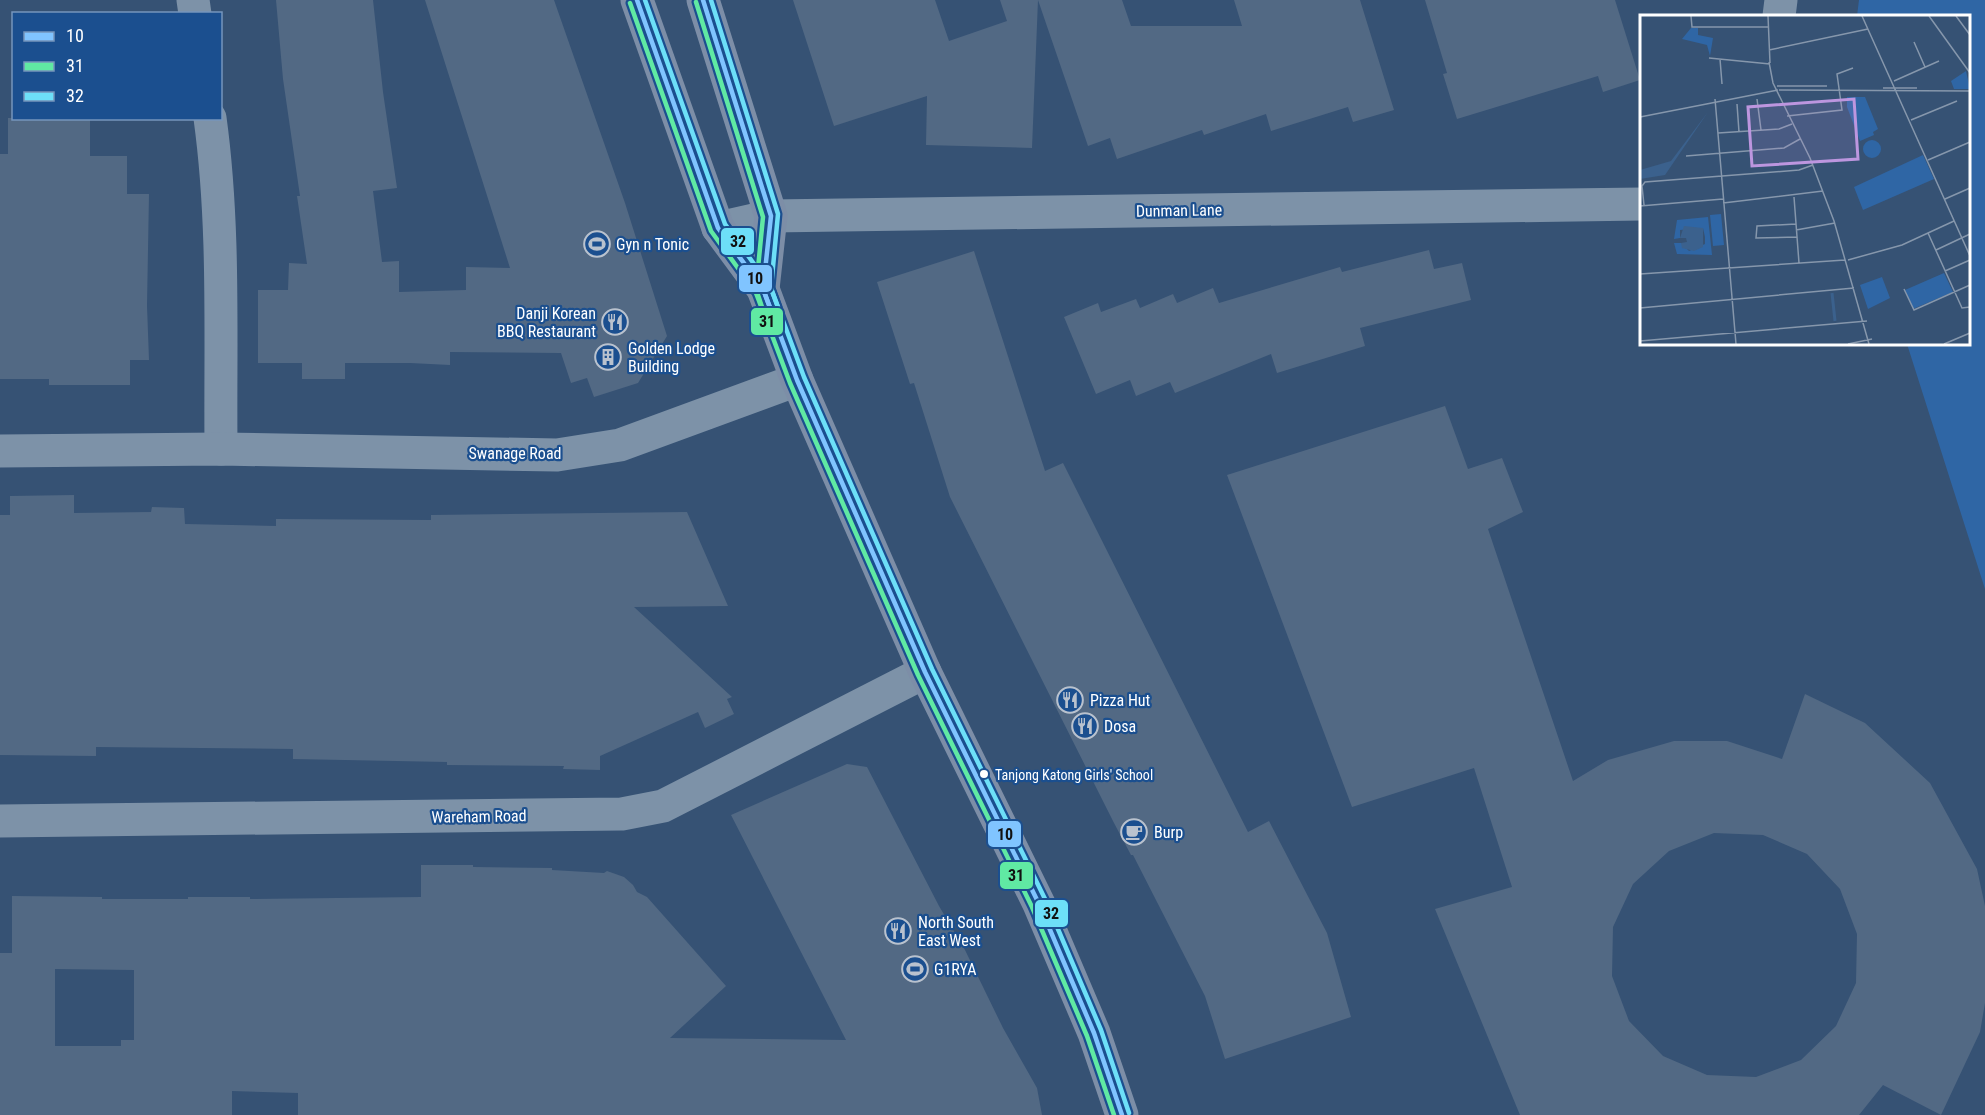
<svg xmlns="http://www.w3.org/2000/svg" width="1985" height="1115" viewBox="0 0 1985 1115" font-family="'Roboto Condensed',sans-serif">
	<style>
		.green { fill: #2f66a5 }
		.building { fill: #526984; fill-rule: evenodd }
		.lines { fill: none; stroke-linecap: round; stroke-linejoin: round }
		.minor { stroke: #7d92a8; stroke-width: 33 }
		.major { stroke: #7d8ea7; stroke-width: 33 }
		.bus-1-casing { stroke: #1b4f8f; stroke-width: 9 }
		.bus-2-casing { stroke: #1b4f8f; stroke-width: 9 }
		.bus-3-casing { stroke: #1b4f8f; stroke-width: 9 }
		.bus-1 { stroke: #80c4ff; stroke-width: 4.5 }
		.bus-2 { stroke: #60e9a3; stroke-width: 4.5 }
		.bus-3 { stroke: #6ddff8; stroke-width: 4.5 }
		.bus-dot { fill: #fff; stroke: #1b4f8f; stroke-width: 2 }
		.labels { text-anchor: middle; stroke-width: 4.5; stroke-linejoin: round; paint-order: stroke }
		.bus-label { font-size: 14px; fill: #fff; stroke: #1b4f8f; text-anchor: start }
		.street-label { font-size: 16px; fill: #fff; stroke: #1b4f8f }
		.poi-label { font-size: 16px; fill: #fff; stroke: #1b4f8f; text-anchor: start }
		.inset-river { fill: none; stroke: #3b618d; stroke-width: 3 }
		.inset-road { fill: none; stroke: #8697ac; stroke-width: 1.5 }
		.view { fill: #bd96df; fill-opacity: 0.15; stroke: #bd96df; stroke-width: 3 }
		.inset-edge { fill: none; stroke: #fff; stroke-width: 3 }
		.line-badge { stroke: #1b4f8f; stroke-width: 2 }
		.pale-badge-label { font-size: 16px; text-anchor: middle; font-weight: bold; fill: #111 }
	</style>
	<rect width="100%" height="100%" fill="#365274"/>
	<path class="green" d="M1859,0H1985V589L1907,344H1968V16H1857Z"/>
	<g class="building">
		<path d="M276,0H373L383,92L397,188L373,191L382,262L399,261V292L466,290V267L510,268L425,0H554L625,203L667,336L638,383L594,397L587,378L571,383L561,353L450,352V365L410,363H345V379H302V363H258V290H288L289,263L307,264L297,196H300L283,79Z"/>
		<path d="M793,0H935L949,41L1007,21L1000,0H1038L1032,148L926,145L927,96L834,126Z"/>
		<path d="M1038,0H1122L1131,26H1242L1234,0H1360L1394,110L1353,122L1348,107L1271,131L1266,114L1204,135L1202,130L1117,159L1110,138L1088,146Z"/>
		<path d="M1425,0H1615L1640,80L1603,92L1598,76L1457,119L1443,74L1447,73Z"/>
		<path d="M8,118H90V156H127V194H149L147,306L149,360H130V385H49V379H0V154H8Z"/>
		<path d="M1429,250L1434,269L1462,263L1471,300L1360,328L1365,346L1277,373L1271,354L1175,393L1170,382L1136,396L1130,380L1096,394L1064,317L1098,303L1101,312L1136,299L1140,308L1173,294L1177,303L1213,288L1219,303L1340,267L1342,272Z"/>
		<path d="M974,251L1045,471L1063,463L1248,832L1269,821L1327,933L1351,1017L1225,1059L1205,996L1133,855H1131L1114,823L950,497L914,383L910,384L877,282Z"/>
		<path d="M1445,406L1468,469L1502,458L1523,512L1488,529L1573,781L1608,760L1674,741H1727L1782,759L1805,694L1865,723L1930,783L1977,869L1985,906V1003L1980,1032L1941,1115L1883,1085L1859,1115H1520L1435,909L1512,887L1474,768L1352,807L1227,475ZM1714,833L1763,835L1807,854L1840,889L1857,934L1856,983L1836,1026L1801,1060L1756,1077L1707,1075L1663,1056L1629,1021L1612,976L1613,927L1633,884L1669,851Z"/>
		<path d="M74,495V513L151,512L152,507L184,508L185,524L276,526V519L431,520V515L687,512L728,606L634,607L732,697L727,699L734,714L705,728L698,712L600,756V770L563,769L564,766L447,765V762L293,759V749L96,747V756L0,755V515H10V496Z"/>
		<path d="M847,764L867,767L939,906L965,950L1003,1028L1037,1088L1042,1115H298V1093L232,1091V1115H0V953H12V896L102,897V899H188V897H250V899L421,897V865H473V867L552,868V870L604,873L607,871L624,877L633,885L637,892L647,897L726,986L670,1038L846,1040L731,815ZM55,969L134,970V1040H121V1046H55Z"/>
	</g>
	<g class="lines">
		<g class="minor">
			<path d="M193,0L195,14"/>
			<path d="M1779,16L1781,0"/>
			<path d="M210,118C225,227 220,339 221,449"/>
			<path d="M718,228L771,216L1642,204"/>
			<path d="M0,451L221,449L557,455L620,445L797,380"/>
			<path d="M0,821L622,814L663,806L925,672"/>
		</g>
		<g class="major">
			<path d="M637,0L718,228L763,289L797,380L925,672L1039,904L1094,1033L1122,1115"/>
			<path d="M703,0L771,216L763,289"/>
		</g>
		<g class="bus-1-casing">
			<g id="bus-1">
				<path d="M637,0L718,228L763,289L797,380L925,672L1039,904L1094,1033L1122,1115"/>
				<path d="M703,0L771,216L763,289L771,310"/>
			</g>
		</g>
		<g class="bus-2-casing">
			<g id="bus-2">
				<path d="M696,2L763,217L756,289L764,313"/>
				<path d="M630,3L711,231L756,293L790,383L918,675L1032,907L1087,1036L1114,1115"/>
			</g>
		</g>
		<g class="bus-3-casing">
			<g id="bus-3">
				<path d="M645,0L725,224L770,286L804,377L932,669L1046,901L1101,1030L1129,1113"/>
				<path d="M711,0L778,214L771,288L778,307"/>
			</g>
		</g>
		<use href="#bus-1" class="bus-1"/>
		<use href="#bus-2" class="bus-2"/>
		<use href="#bus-3" class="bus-3"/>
	</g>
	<defs>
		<g id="stadium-ring" transform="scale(1.35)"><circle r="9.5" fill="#1b4f8f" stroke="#b9c2ce" stroke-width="1.5"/><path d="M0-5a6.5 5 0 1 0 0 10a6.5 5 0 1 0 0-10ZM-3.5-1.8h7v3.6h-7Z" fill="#b9c2ce"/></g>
		<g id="restaurant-ring" transform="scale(1.35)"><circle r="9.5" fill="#1b4f8f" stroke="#b9c2ce" stroke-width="1.5"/><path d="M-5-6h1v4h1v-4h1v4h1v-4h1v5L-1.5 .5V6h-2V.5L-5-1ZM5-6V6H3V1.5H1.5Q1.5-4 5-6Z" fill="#b9c2ce"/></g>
		<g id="building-ring" transform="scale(1.35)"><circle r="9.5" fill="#1b4f8f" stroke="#b9c2ce" stroke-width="1.5"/><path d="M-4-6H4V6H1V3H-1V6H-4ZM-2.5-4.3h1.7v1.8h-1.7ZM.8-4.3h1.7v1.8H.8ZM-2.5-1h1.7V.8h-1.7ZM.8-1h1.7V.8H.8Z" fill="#b9c2ce"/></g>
		<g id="cafe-ring" transform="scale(1.35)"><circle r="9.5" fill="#1b4f8f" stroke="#b9c2ce" stroke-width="1.5"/><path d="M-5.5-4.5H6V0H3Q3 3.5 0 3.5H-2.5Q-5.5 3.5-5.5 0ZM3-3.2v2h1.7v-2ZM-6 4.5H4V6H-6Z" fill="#b9c2ce"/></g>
	</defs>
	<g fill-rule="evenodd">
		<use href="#stadium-ring" x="597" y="244"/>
		<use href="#restaurant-ring" x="615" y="322"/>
		<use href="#building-ring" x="608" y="357"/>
		<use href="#restaurant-ring" x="1070" y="700"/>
		<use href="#restaurant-ring" x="1085" y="726"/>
		<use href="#cafe-ring" x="1134" y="832"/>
		<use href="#restaurant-ring" x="898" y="931"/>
		<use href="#stadium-ring" x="915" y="969"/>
	</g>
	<circle class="bus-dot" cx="984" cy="774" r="5"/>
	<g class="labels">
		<g class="bus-label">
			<text x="995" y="780">Tanjong Katong Girls' School</text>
		</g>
		<g class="street-label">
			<text transform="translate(1179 210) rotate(-1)" y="6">Dunman Lane</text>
			<text x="515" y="459">Swanage Road</text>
			<text transform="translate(479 816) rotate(-1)" y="6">Wareham Road</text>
		</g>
		<g class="poi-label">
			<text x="616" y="250">Gyn n Tonic</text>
			<text x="596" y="319" text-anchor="end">Danji Korean<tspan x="596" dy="18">BBQ Restaurant</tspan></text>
			<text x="628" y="354">Golden Lodge<tspan x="628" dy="18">Building</tspan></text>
			<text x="1090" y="706">Pizza Hut</text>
			<text x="1104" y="732">Dosa</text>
			<text x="1154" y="838">Burp</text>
			<text x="918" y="928">North South<tspan x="918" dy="18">East West</tspan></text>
			<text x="934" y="975">G1RYA</text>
		</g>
	</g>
	<g transform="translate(1640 15)">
		<rect width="330" height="330" fill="#365274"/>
		<path d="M51,13H58V20L73,23L70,41L67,30L42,24ZM326,56L330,74H314L311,66ZM207,82H225L238,114L233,117L234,120L220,126L207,92ZM223 134a9 9 0 1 1 18 0a9 9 0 1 1-18 0ZM283,140L294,164L223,195L214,172ZM81,199L84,230L73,231L70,200ZM68,202L72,240L37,239L34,228H41L49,236L65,229V222L63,213L40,215V223L34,224L37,205ZM304,258L313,277L273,294L265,275ZM242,262L250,283L228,294L220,270Z" fill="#2f66a5"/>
		<path d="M68,97L25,160L0,164V155L31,146ZM44,211L63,213V232L54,236L42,233L41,228L47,227L46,223H40Z" fill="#3b618d"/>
		<path class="inset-river" d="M192,278L195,306"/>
		<path class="inset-road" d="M51,1L52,12H129M128,1L130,48M222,1L330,241M289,1L330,58M316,1L330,20M274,27L285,52M129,35L228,14M69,43L130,49M80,44L82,69M129,47L133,68L170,143L194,206L229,329M254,66L299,46M137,71H187M243,73H277M139,75L330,76M75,84L96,329M117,84L121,115M97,89L99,117M147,101L202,95L197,59L213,53M0,102L138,75M271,105L317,86M78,118L139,114L152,109M46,141L144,133L160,124M288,145L330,127M154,182L159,248M305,184L330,173M83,188L183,176M4,190L2,171L5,167L159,155L173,150M0,191L83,184M156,209L117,211L116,223L157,222M156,215L195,208M288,218L322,293L330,292M296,235L330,219M208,245L262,230L314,206M305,256L330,245M0,259L205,245M264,274L274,295L330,270M0,293L214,273M0,326L227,306M208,329L232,324M304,329L330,318"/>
		<path class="view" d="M214,84L218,144L112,151L108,92Z"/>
		<rect width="330" height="330" class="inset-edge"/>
	</g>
	<g class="line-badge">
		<rect x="720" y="227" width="35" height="29" rx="6" fill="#6ddff8"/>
		<rect x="738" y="264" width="35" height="29" rx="6" fill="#80c4ff"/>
		<rect x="750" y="307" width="34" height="29" rx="6" fill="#60e9a3"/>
		<rect x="987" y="820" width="35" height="28" rx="6" fill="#80c4ff"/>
		<rect x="999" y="861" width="35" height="29" rx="6" fill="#60e9a3"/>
		<rect x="1034" y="899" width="35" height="29" rx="6" fill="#6ddff8"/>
	</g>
	<g class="pale-badge-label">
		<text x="738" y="247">32</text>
		<text x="755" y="284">10</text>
		<text x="767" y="327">31</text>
		<text x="1005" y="840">10</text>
		<text x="1016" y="881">31</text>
		<text x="1051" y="919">32</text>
	</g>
	<rect x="12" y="12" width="210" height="108" fill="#1b4f8f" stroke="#7695bc" stroke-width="1.5"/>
	<rect x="24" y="32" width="30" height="9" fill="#80c4ff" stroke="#7695bc" stroke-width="1.5"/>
	<text x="66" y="42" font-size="18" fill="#ffffff">10</text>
	<rect x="24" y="62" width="30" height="9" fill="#60e9a3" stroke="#7695bc" stroke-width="1.5"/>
	<text x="66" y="72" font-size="18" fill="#ffffff">31</text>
	<rect x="24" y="92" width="30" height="9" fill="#6ddff8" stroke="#7695bc" stroke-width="1.5"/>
	<text x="66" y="102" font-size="18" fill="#ffffff">32</text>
</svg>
